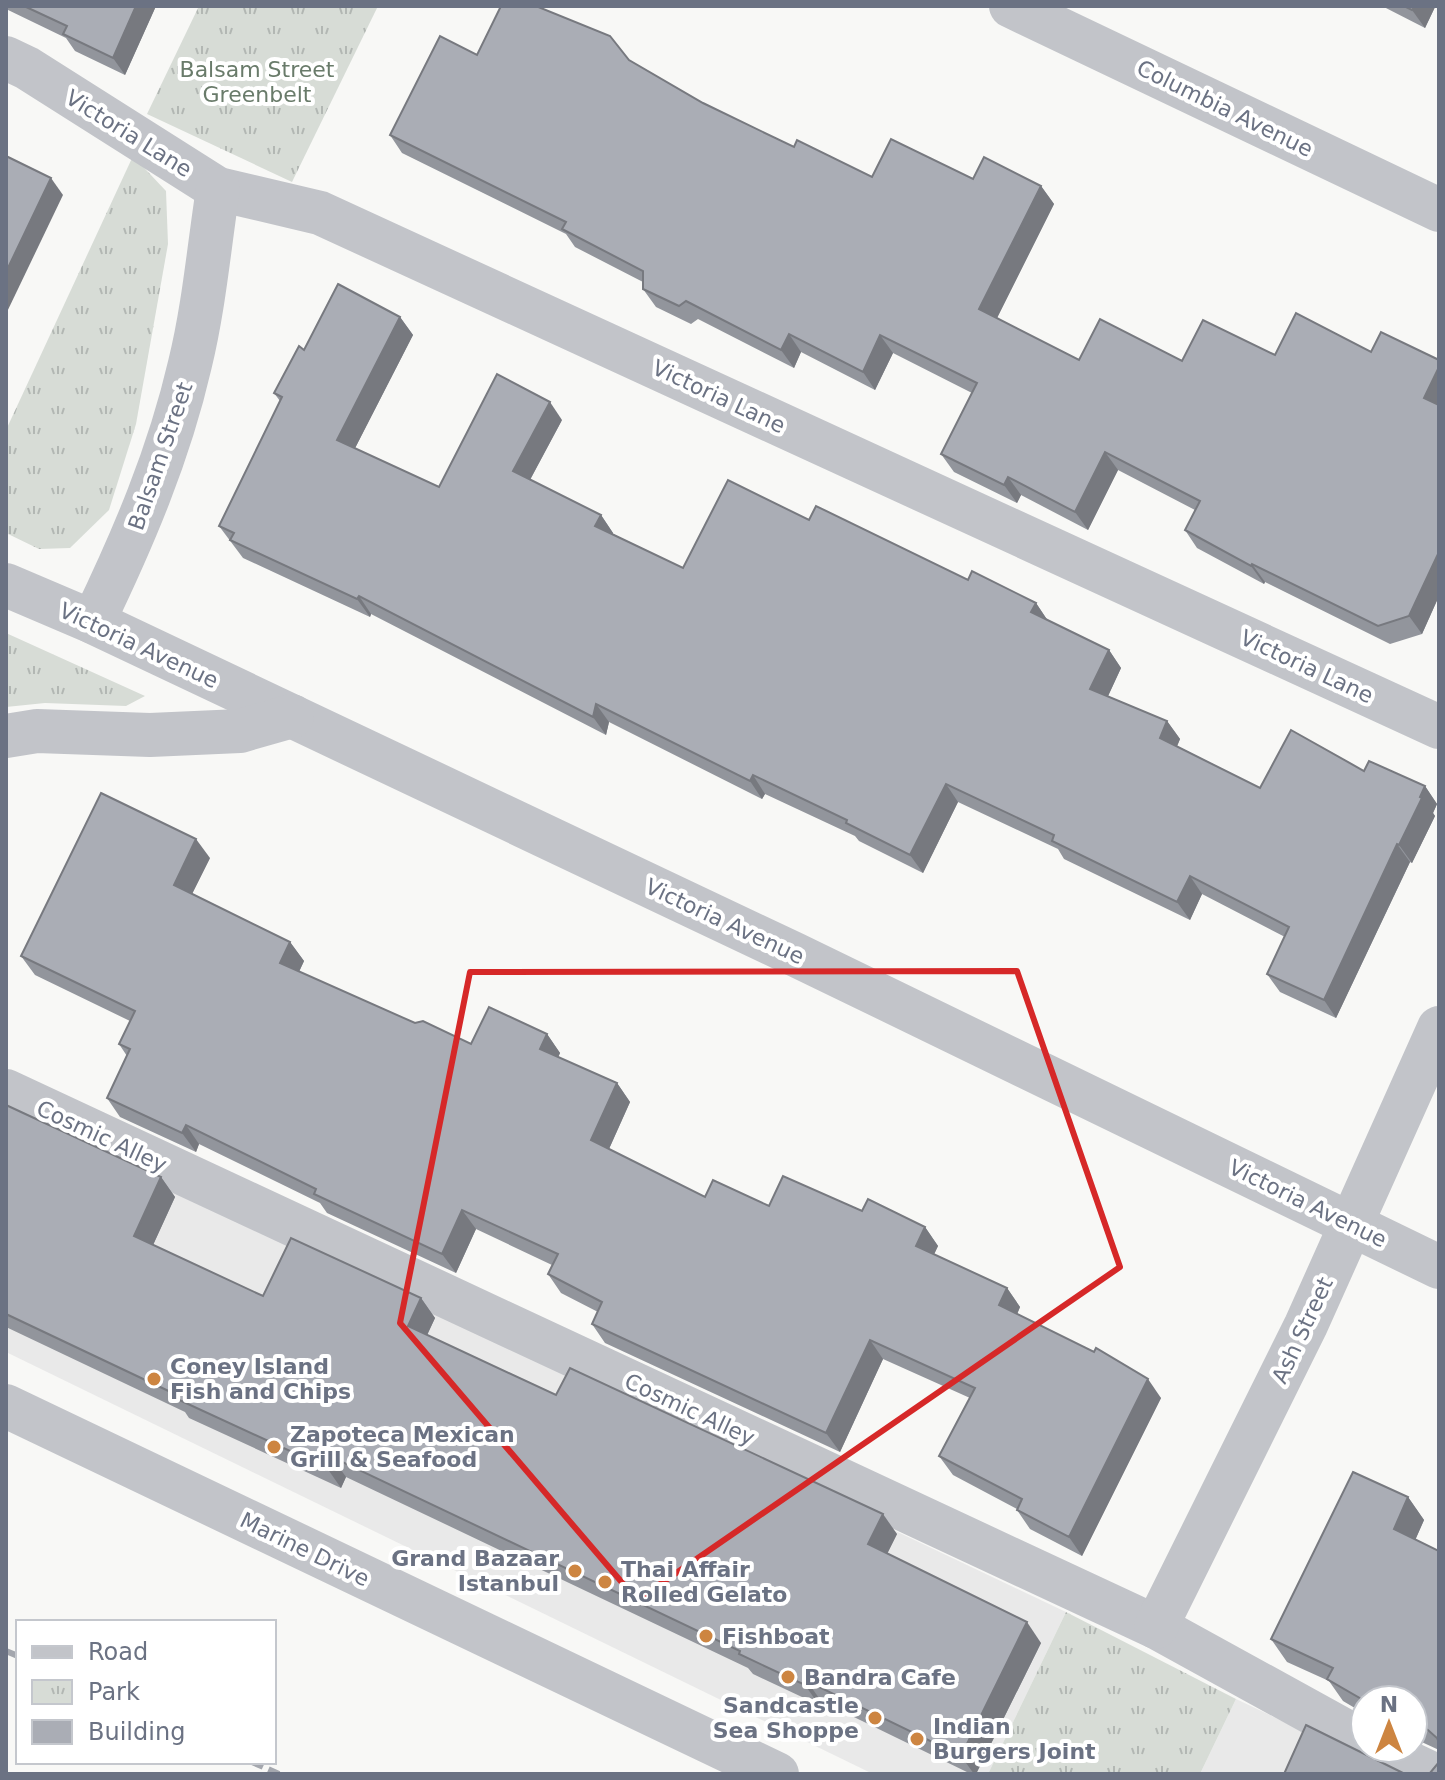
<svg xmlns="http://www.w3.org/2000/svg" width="1445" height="1780" viewBox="0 0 1445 1780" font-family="'DejaVu Sans',sans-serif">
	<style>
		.built { fill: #e9e9e9 }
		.park { fill: url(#park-tufts) }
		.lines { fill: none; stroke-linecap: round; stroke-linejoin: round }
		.minor { stroke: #c2c4c9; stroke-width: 44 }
		.rail { stroke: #a4a7ae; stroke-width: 6; stroke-dasharray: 12 6; stroke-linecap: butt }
		.wall { fill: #92959c }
		.shaded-wall { fill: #77797f }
		.building { fill: #aaadb5; stroke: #77797f; stroke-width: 2 }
		.marked { fill: none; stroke: #d62828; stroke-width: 6; stroke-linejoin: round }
		.poi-dot { fill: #cd8541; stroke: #fff; stroke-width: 3 }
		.labels { text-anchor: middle; stroke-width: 8; stroke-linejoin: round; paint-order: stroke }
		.park-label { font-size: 22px; fill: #697b6a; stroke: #fff }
		.street-label { font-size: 22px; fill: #6b7283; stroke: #fff }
		.poi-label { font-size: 22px; font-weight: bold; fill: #6b7283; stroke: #fff; text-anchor: start }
	</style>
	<defs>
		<pattern id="park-tufts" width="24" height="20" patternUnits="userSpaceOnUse" patternTransform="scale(2)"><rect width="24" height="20" fill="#d7dcd6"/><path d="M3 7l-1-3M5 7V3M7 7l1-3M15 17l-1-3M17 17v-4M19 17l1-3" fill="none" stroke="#b2b7b3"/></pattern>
	</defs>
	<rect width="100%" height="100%" fill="#f8f8f6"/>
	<g class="built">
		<path d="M6,1108L1066,1612L988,1774H873L6,1352Z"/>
		<path d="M1236,1699L1394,1774H1200Z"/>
	</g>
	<g class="park">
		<path d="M199,6H378L292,182L147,114Z"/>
		<path d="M133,156L166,191L168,244L136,424L109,510L70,548L39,549L6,533V430Z"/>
		<path d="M6,633L145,696L126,706L45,703L6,707Z"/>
		<path d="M1066,1612L1236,1699L1200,1774H988Z"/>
	</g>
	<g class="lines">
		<g class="minor">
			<path d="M1011,6L1439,210"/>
			<path d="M6,58L27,68L218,189L320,213L1439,727"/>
			<path d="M6,585L93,622L794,954L1439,1267"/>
			<path d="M93,622C133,539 169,455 190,364C204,307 209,247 218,189"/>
			<path d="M6,736L37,731L150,735L240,731L292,716"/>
			<path d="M6,1091L1156,1627L1365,1742"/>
			<path d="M6,1406L777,1774"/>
			<path d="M1156,1627L1306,1325L1439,1028"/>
			<path d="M1377,1748L1432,1774"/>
		</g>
		<g class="rail">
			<path d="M6,1651L18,1656"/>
			<path d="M252,1762L279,1774"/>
		</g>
	</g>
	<g class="wall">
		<path d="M6,6H156L125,75L75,51L66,38L6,9Z"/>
		<path d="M1382,6H1439V9L1435,7L1425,28Z"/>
		<path d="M477,55L629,60L703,103L794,147L872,177L973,179L1041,186L1054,204L997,318L1079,360L1182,361L1275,355L1371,352L1439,360V596L1422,634L1390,644L1265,582L1264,584L1197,548L1185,530L1195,510L1118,470L1088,530L1021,495L1017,503L954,472L941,454L972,393L893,353L875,390L801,352L794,368L698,319L691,324L656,307L643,289V282L575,247L566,234L402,153L390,135Z"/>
		<path d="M400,317L413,335L355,448L439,487L562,420L530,480L601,515L613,533V534L683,568L809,520L968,580L1036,603L1048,621L1109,650L1121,668L1108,696L1167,721L1180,739L1177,746L1260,788L1364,771L1425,786L1437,804L1433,813L1435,816L1412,863L1410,862L1336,1018L1280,992L1267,974L1285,937L1202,894L1190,920L1064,859L1058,849L958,802L923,873L859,841L855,836L765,794L762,799L609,722L606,735L371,614L370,617L243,558L219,526L280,401L274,393L304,350Z"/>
		<path d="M210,858L192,894L290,942L304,961L299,972L415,1023L471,1044L547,1034L560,1053L558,1057L617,1083L630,1102L609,1149L705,1197L769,1206L862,1211L925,1227L938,1246L934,1254L1007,1288L1020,1307L1017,1314L1161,1398L1082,1556L1030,1529L1017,1510V1509L953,1475L939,1456L970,1398L883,1359L840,1452L605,1343L592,1324L598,1312L561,1293L548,1274L552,1265L476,1229L456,1273L327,1213L320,1203L199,1144L196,1152L120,1117L107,1098L127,1056L119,1044L130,1021L35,975L21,956Z"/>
		<path d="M6,1105L161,1177L175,1197L153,1245L263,1296L421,1298L435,1318L427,1335L556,1395L897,1534L887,1554L1041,1643L976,1774H971L821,1701L819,1705L753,1674L748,1668L346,1477L341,1488L189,1418L185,1412L6,1327Z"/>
		<path d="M1408,1497L1424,1520L1415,1540L1439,1551V1750L1413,1738V1700H1365V1714L1343,1701L1329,1681L1287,1662L1271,1639Z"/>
	</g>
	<g class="shaded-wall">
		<path d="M136,6H156L125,75L113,58Z"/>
		<path d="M1415,6L1435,7L1425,28L1412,10Z"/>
		<path d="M51,178L63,195L6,314V272Z"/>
		<path d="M1041,186L1054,204L992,328L979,309Z"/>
		<path d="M400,317L413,335L350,458L337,440Z"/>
		<path d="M789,334L801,352L794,368L781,350Z"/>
		<path d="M880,335L893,353L875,390L863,372Z"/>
		<path d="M1439,367V411L1424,398Z"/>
		<path d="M550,402L562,420L525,489L513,471Z"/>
		<path d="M1105,452L1118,470L1088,530L1075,512Z"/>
		<path d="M1008,477L1021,495L1017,503L1004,485Z"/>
		<path d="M601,515L613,533L608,544L595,526Z"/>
		<path d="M1438,554L1439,556V596L1422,634L1409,616Z"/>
		<path d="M1252,564L1265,582L1264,584L1251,566Z"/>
		<path d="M359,596L371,614L370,617L357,599Z"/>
		<path d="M1036,603L1048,621L1031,612Z"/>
		<path d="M1109,650L1121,668L1103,707L1090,689Z"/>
		<path d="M596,704L609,722L606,735L593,717Z"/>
		<path d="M1167,721L1180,739L1173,756L1160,738Z"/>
		<path d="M753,775L765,794L762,799L750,781Z"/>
		<path d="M946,784L958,802L923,873L910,855Z"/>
		<path d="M1425,786L1437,804L1433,813L1435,816L1412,863L1399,845Z"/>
		<path d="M196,839L210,858L187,904L174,885Z"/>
		<path d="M1397,844L1410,862L1336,1018L1324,1000Z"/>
		<path d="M1190,876L1202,894L1190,920L1177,902Z"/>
		<path d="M290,942L304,961L294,982L280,963Z"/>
		<path d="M547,1034L560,1053L553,1068L540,1049Z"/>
		<path d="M617,1083L630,1102L604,1160L591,1140Z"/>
		<path d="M186,1125L199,1144L196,1152L182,1133Z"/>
		<path d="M161,1177L175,1197L148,1256L134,1236Z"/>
		<path d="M462,1210L476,1229L456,1273L442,1254Z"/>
		<path d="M925,1227L938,1246L929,1265L916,1246Z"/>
		<path d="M1007,1288L1020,1307L1013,1324L999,1305Z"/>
		<path d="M421,1298L435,1318L422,1346L408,1326Z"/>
		<path d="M870,1340L883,1359L840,1452L826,1433Z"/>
		<path d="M1148,1379L1161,1398L1082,1556L1069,1537Z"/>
		<path d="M332,1457L346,1477L341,1488L327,1468Z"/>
		<path d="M1408,1497L1424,1520L1410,1552L1394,1529Z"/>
		<path d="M883,1514L897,1534L882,1564L868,1544Z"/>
		<path d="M1027,1622L1041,1643L976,1774H974L961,1756Z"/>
		<path d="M807,1681L821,1701L819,1705L805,1685Z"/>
	</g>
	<g class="building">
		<path d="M24,6H136L113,58L63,34L67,26Z"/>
		<path d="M501,6H536L610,36L629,60L703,103L794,147L797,140L872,177L891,139L973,179L984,157L1041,186L979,309L1079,360L1100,319L1182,361L1203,320L1275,355L1296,313L1371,352L1381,332L1439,360V367L1424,398L1439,405V555L1438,554L1409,616L1378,626L1252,564L1251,566L1185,530L1200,501L1105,452L1075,512L1008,477L1004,485L941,454L977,383L880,335L863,372L789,334L781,350L686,301L679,306L643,289V271L562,229L566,222L390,135L440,36L477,55Z"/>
		<path d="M1404,6H1415L1412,10Z"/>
		<path d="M6,156L51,178L6,272Z"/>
		<path d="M338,284L400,317L337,440L439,487L497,374L550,402L513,471L601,515L595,526L683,568L728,480L809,520L816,506L968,580L972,571L1036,603L1031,612L1109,650L1090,689L1167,721L1160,738L1260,788L1291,730L1364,771L1369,761L1425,786L1420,797L1422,798L1399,845L1397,844L1324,1000L1267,974L1289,927L1190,876L1177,902L1052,841L1054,835L946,784L910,855L846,823L847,820L753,775L750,781L596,704L593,717L359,596L357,599L230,540L234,533L219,526L282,397L274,393L299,346L304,350Z"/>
		<path d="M101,793L196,839L174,885L290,942L280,963L415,1023L423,1021L471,1044L489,1007L547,1034L540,1049L617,1083L591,1140L705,1197L713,1180L769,1206L783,1176L862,1211L868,1199L925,1227L916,1246L1007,1288L999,1305L1094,1352L1096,1348L1148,1379L1069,1537L1017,1510L1022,1499L939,1456L975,1388L870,1340L826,1433L592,1324L602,1302L548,1274L558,1254L462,1210L442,1254L314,1194L316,1189L186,1125L182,1133L107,1098L130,1049L119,1044L135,1011L21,956Z"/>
		<path d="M6,1105L161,1177L134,1236L263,1296L291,1238L421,1298L408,1326L556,1395L570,1368L883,1514L868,1544L1027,1622L961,1756L807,1681L805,1685L739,1654L740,1651L332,1457L327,1468L175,1398L177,1395L6,1314Z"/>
		<path d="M1353,1472L1408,1497L1394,1529L1439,1551V1743L1437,1738L1428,1730L1413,1723V1700H1365V1701L1327,1679L1333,1668L1271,1639Z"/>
		<path d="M1306,1725L1405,1774H1284Z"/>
		<path d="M1439,1762V1774H1426L1430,1773Z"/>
	</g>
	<path class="marked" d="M1017,971L1120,1267L637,1600L400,1323L470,972Z"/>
	<g class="poi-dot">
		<circle cx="154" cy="1379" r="8"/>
		<circle cx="274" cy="1447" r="8"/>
		<circle cx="575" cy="1571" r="8"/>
		<circle cx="605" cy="1582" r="8"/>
		<circle cx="706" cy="1636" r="8"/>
		<circle cx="788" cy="1677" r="8"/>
		<circle cx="875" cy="1718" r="8"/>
		<circle cx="917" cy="1739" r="8"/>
	</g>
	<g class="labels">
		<g class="park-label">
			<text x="257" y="77">Balsam Street<tspan x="257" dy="25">Greenbelt</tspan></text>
		</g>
		<g class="street-label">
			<text transform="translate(1225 108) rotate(26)" y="8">Columbia Avenue</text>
			<text transform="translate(129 133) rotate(32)" y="8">Victoria Lane</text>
			<text transform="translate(719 396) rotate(25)" y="8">Victoria Lane</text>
			<text transform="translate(160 456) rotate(-71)" y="8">Balsam Street</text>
			<text transform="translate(139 645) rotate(25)" y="8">Victoria Avenue</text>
			<text transform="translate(1307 666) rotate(25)" y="8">Victoria Lane</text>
			<text transform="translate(725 921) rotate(25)" y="8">Victoria Avenue</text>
			<text transform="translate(102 1136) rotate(25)" y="8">Cosmic Alley</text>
			<text transform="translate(1308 1203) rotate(26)" y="8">Victoria Avenue</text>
			<text transform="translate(1302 1330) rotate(-65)" y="8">Ash Street</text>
			<text transform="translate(690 1409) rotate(25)" y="8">Cosmic Alley</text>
			<text transform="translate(305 1549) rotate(26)" y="8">Marine Drive</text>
		</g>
		<g class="poi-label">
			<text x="170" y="1374">Coney Island<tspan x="170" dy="25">Fish and Chips</tspan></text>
			<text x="290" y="1442">Zapoteca Mexican<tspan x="290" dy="25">Grill &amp; Seafood</tspan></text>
			<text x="559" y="1566" text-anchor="end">Grand Bazaar<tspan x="559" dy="25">Istanbul</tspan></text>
			<text x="621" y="1577">Thai Affair<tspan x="621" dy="25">Rolled Gelato</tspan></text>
			<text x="722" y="1644">Fishboat</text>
			<text x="804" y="1685">Bandra Cafe</text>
			<text x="859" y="1713" text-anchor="end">Sandcastle<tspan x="859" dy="25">Sea Shoppe</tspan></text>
			<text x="933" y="1734">Indian<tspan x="933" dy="25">Burgers Joint</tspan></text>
		</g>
	</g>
	<rect width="1445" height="1780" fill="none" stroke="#6b7283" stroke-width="16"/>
	<rect x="16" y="1620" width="260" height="144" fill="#ffffff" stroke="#c4c7cd" stroke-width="2"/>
	<rect x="32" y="1646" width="40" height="12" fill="#c2c4c9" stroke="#c4c7cd" stroke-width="2"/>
	<text x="88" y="1660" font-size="24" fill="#6b7283">Road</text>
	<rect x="32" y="1680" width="40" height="24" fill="url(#park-tufts)" stroke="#c4c7cd" stroke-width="2"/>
	<text x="88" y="1700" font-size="24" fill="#6b7283">Park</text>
	<rect x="32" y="1720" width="40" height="24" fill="#aaadb5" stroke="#c4c7cd" stroke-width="2"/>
	<text x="88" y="1740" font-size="24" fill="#6b7283">Building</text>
	<g transform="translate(1389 1724)"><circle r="38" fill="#ffffff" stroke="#c4c7cd" stroke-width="2"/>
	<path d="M0-6L14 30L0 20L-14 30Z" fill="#cd8541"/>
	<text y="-12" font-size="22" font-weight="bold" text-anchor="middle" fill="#6b7283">N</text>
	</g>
</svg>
